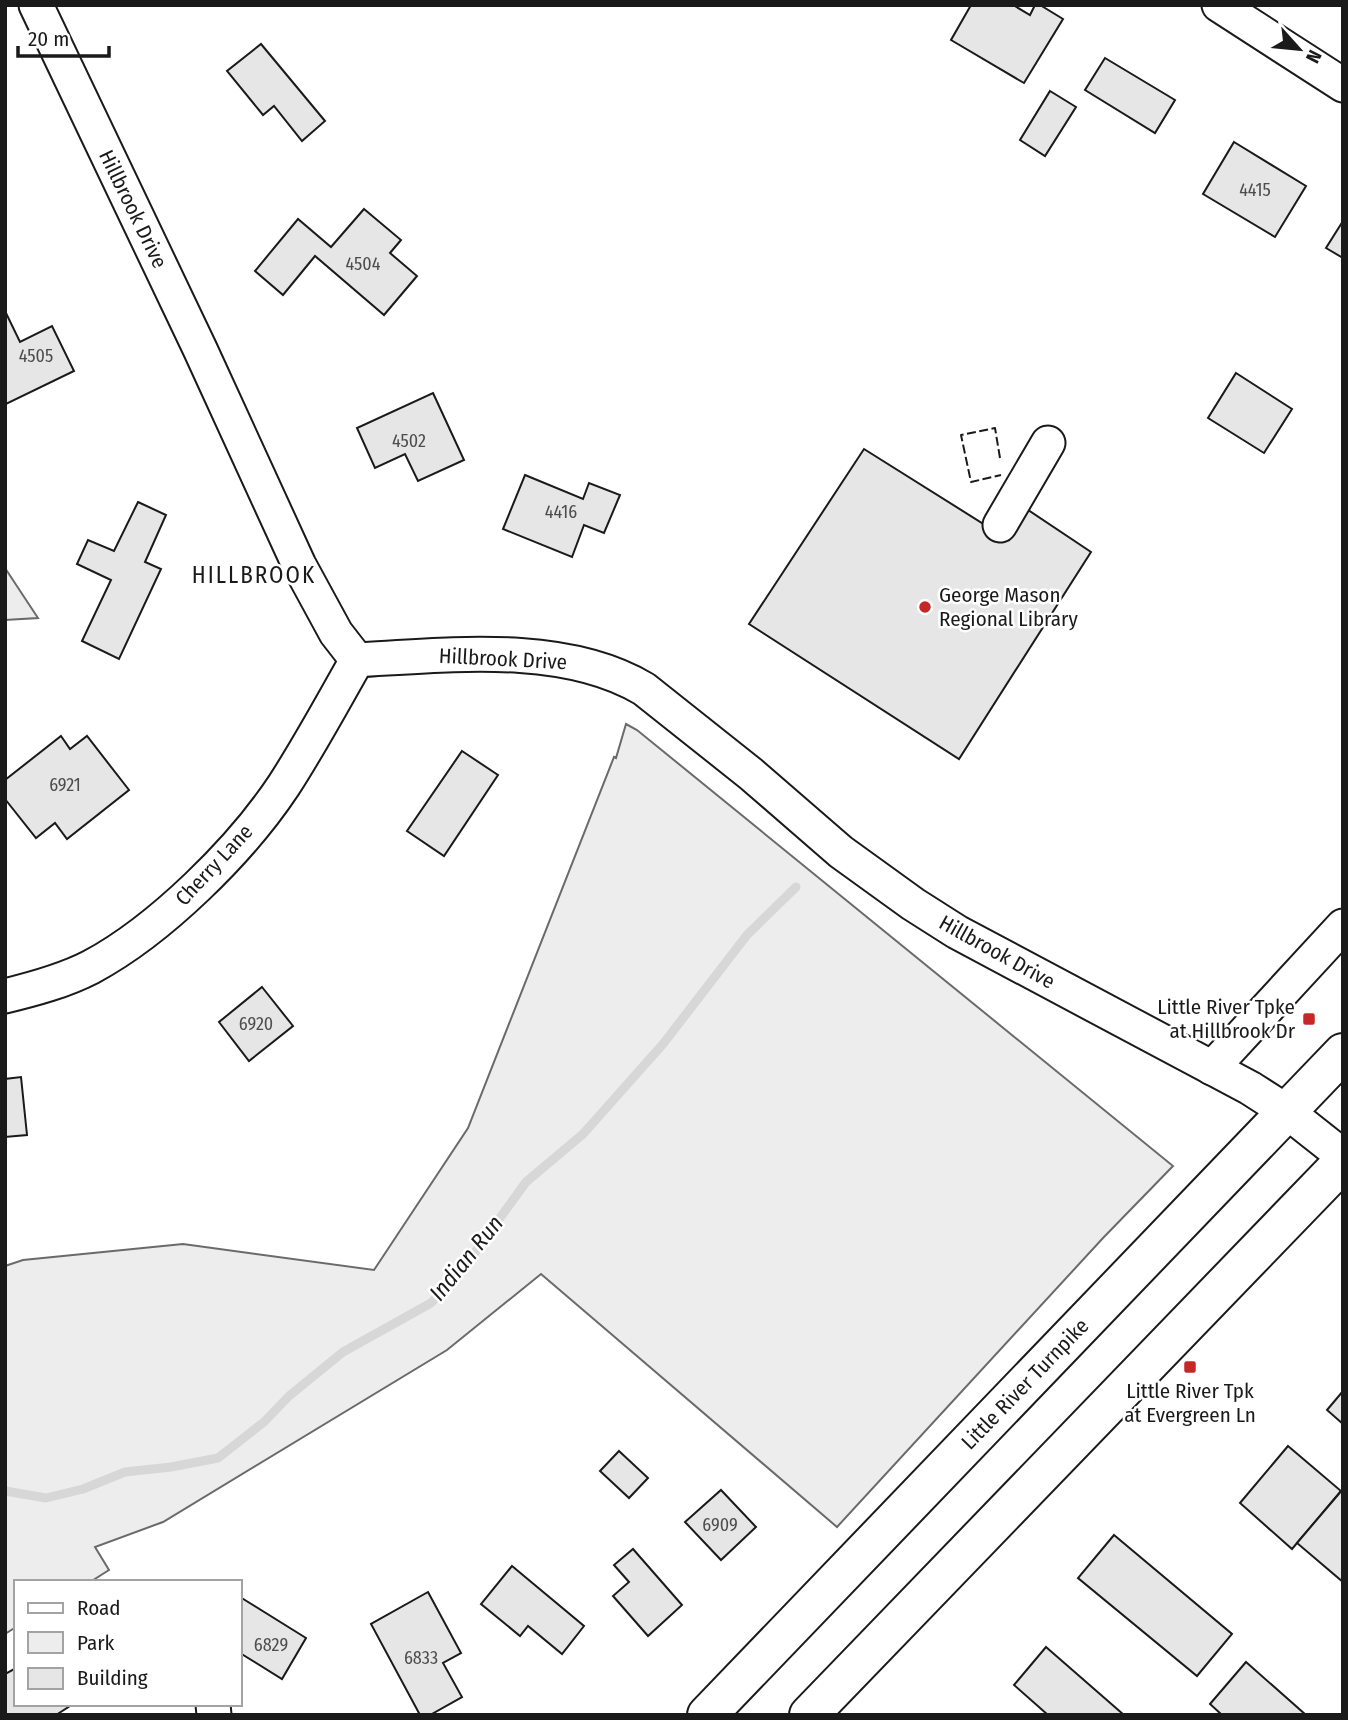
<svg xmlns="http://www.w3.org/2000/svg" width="1348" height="1720" viewBox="0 0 1348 1720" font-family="'Fira Sans Condensed',sans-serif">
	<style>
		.green { fill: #ededed; stroke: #6a6a6a; stroke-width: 2 }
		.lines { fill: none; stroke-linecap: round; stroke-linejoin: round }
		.stream { stroke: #d7d7d7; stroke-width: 9 }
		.building { fill: #e6e6e6; stroke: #1a1a1a; stroke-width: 2 }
		.minor-casing { stroke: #1a1a1a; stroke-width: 37 }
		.major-casing { stroke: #1a1a1a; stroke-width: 42 }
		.minor { stroke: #fff; stroke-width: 33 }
		.major { stroke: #fff; stroke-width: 38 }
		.fence { stroke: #1a1a1a; stroke-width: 2; stroke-dasharray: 9 3.5; stroke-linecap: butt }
		.poi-dot { fill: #c62828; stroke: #fff; stroke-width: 2.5 }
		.labels { text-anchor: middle; stroke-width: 5; stroke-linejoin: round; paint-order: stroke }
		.number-label { font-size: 18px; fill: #4d4d4d }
		.street-label { font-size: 21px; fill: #1a1a1a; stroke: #fff }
		.poi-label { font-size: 21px; fill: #1a1a1a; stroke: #fff; text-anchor: start }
		.neighbourhood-label { font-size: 23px; letter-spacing: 2px; fill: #1a1a1a; stroke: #fff }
		.water-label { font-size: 23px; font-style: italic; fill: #1a1a1a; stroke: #fff }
	</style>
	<rect width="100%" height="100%" fill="#fff"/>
	<g class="green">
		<path d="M5,568L38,618L5,620Z"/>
		<path d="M626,724L637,730L1173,1166L1103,1238L837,1527L541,1274L447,1350L163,1522L95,1547L109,1570L90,1582H16V1627L5,1634V1266L23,1260L183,1244L374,1270L468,1128L614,757L616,758Z"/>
	</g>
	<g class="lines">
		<path class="stream" d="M5,1491L46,1498L83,1489L125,1472L171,1467L218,1458L264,1422L289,1396L343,1352L431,1303L463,1269L526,1182L583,1134L663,1044L747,935L796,887"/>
	</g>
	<g class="building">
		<path d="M971,5H1013L1030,15L1035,5H1040L1063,19L1024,83L951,40Z"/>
		<path d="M261,44L325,121L302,141L274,106L263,115L227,71Z"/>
		<path d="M1105,58L1175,100L1155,133L1085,90Z"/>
		<path d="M1050,91L1076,107L1045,156L1020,140Z"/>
		<path d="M1234,142L1306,186L1275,237L1203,194Z"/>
		<path d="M364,209L401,240L390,253L417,276L384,315L315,256L283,295L255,271L298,219L331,247Z"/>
		<path d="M1343,221V258L1326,248Z"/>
		<path d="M5,311L20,342L52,326L74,371L6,404Z"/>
		<path d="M1236,373L1292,409L1264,453L1208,418Z"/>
		<path d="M433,393L464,460L418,481L405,454L375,468L357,428Z"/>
		<path d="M864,449L1009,540L1028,510L1091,552L959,759L749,624Z"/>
		<path d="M525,475L583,499L589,483L620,495L604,533L584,525L572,557L503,529Z"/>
		<path d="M138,502L166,515L145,562L161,569L119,659L82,641L111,580L77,564L88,540L114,551Z"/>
		<path d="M61,736L70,749L87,736L129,790L67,839L55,823L36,838L5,799V780Z"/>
		<path d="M462,751L498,775L444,856L407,831Z"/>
		<path d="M262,987L293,1026L249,1061L219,1022Z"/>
		<path d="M21,1077L27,1135L5,1137V1079Z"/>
		<path d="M1343,1391V1424L1327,1410Z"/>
		<path d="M1288,1446L1341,1491L1292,1549L1240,1503Z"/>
		<path d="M619,1451L648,1478L629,1498L600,1471Z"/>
		<path d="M1343,1489V1582L1297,1543Z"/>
		<path d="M721,1490L756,1527L721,1560L685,1522Z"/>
		<path d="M1114,1535L1232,1634L1197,1676L1078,1578Z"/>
		<path d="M633,1549L682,1605L648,1636L613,1596L629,1582L614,1565Z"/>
		<path d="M512,1566L584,1626L562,1654L528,1626L520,1636L481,1604Z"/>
		<path d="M428,1592L461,1653L443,1663L462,1697L430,1715H420L371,1624Z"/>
		<path d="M240,1597L306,1638L282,1679L240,1653Z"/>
		<path d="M1046,1647L1124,1715H1048L1014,1685Z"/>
		<path d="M1246,1662L1306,1715H1222L1210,1704Z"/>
		<path d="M16,1668V1704H73L56,1715H5V1674Z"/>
	</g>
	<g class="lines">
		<g class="minor-casing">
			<g id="minor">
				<path d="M36,5L200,349L299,565L336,633L357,660"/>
				<path d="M1219,5L1343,85"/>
				<path d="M1000,525L1048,443"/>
				<path d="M357,660C447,655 564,641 644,689L751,774L841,852L913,904L957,932L1250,1088L1286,1111L1343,1156"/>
				<path d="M5,996C34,989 64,981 91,967C160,930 241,850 284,785C310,745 333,702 357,660"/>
				<path d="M1212,1068L1343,926"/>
				<path d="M213,1704L214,1715"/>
			</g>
		</g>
		<g class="major-casing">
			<g id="major">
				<path d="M707,1715L1343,1053"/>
				<path d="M809,1715L1343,1162"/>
			</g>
		</g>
		<use href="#minor" class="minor"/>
		<use href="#major" class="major"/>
		<path class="fence" d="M1000,458L995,428L961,435L971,482L1001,475"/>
	</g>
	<g class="poi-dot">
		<circle cx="925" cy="607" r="7"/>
		<rect x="1302" y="1012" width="14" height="14" rx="3.5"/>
		<rect x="1183" y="1360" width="14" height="14" rx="3.5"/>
	</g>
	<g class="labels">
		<g class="number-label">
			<text x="1255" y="196">4415</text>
			<text x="363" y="270">4504</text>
			<text x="36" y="362">4505</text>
			<text x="409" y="447">4502</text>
			<text x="561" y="518">4416</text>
			<text x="65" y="791">6921</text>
			<text x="256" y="1030">6920</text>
			<text x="720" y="1531">6909</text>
			<text x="271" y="1651">6829</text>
			<text x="421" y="1664">6833</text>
		</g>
		<g class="street-label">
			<text transform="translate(133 209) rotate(64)" y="7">Hillbrook Drive</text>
			<text transform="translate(503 659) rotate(3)" y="7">Hillbrook Drive</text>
			<text transform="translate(214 865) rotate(-47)" y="7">Cherry Lane</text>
			<text transform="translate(997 952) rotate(29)" y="7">Hillbrook Drive</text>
			<text transform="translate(1025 1384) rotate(-46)" y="7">Little River Turnpike</text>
		</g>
		<g class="poi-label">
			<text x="939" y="602">George Mason<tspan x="939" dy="24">Regional Library</tspan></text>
			<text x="1295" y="1014" text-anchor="end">Little River Tpke<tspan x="1295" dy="24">at Hillbrook Dr</tspan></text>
			<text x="1190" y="1398" text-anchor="middle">Little River Tpk<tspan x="1190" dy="24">at Evergreen Ln</tspan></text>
		</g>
		<g class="neighbourhood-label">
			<text x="254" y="583">HILLBROOK</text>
		</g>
		<g class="water-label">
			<text transform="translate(466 1258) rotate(-51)" y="8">Indian Run</text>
		</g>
	</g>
	<rect width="1348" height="1720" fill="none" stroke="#1a1a1a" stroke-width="14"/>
	<rect x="14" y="1580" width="228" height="126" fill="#ffffff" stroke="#a3a3a3" stroke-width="2"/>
	<rect x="28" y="1603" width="35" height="10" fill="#ffffff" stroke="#a3a3a3" stroke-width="2"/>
	<text x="77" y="1615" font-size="21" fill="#1a1a1a">Road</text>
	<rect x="28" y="1632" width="35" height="21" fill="#ededed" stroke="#a3a3a3" stroke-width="2"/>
	<text x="77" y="1650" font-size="21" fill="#1a1a1a">Park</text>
	<rect x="28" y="1668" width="35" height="21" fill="#e6e6e6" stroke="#a3a3a3" stroke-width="2"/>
	<text x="77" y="1685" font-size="21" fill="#1a1a1a">Building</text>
	<g transform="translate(1299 49) rotate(117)" stroke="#ffffff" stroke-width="5" paint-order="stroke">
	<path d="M0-5L12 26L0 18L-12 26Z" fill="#1a1a1a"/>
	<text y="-10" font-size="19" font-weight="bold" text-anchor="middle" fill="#1a1a1a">N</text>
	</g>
	<path d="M18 46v10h91v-10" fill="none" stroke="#1a1a1a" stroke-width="3.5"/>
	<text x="28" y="46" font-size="21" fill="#1a1a1a" stroke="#ffffff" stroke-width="5" paint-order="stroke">20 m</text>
</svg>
